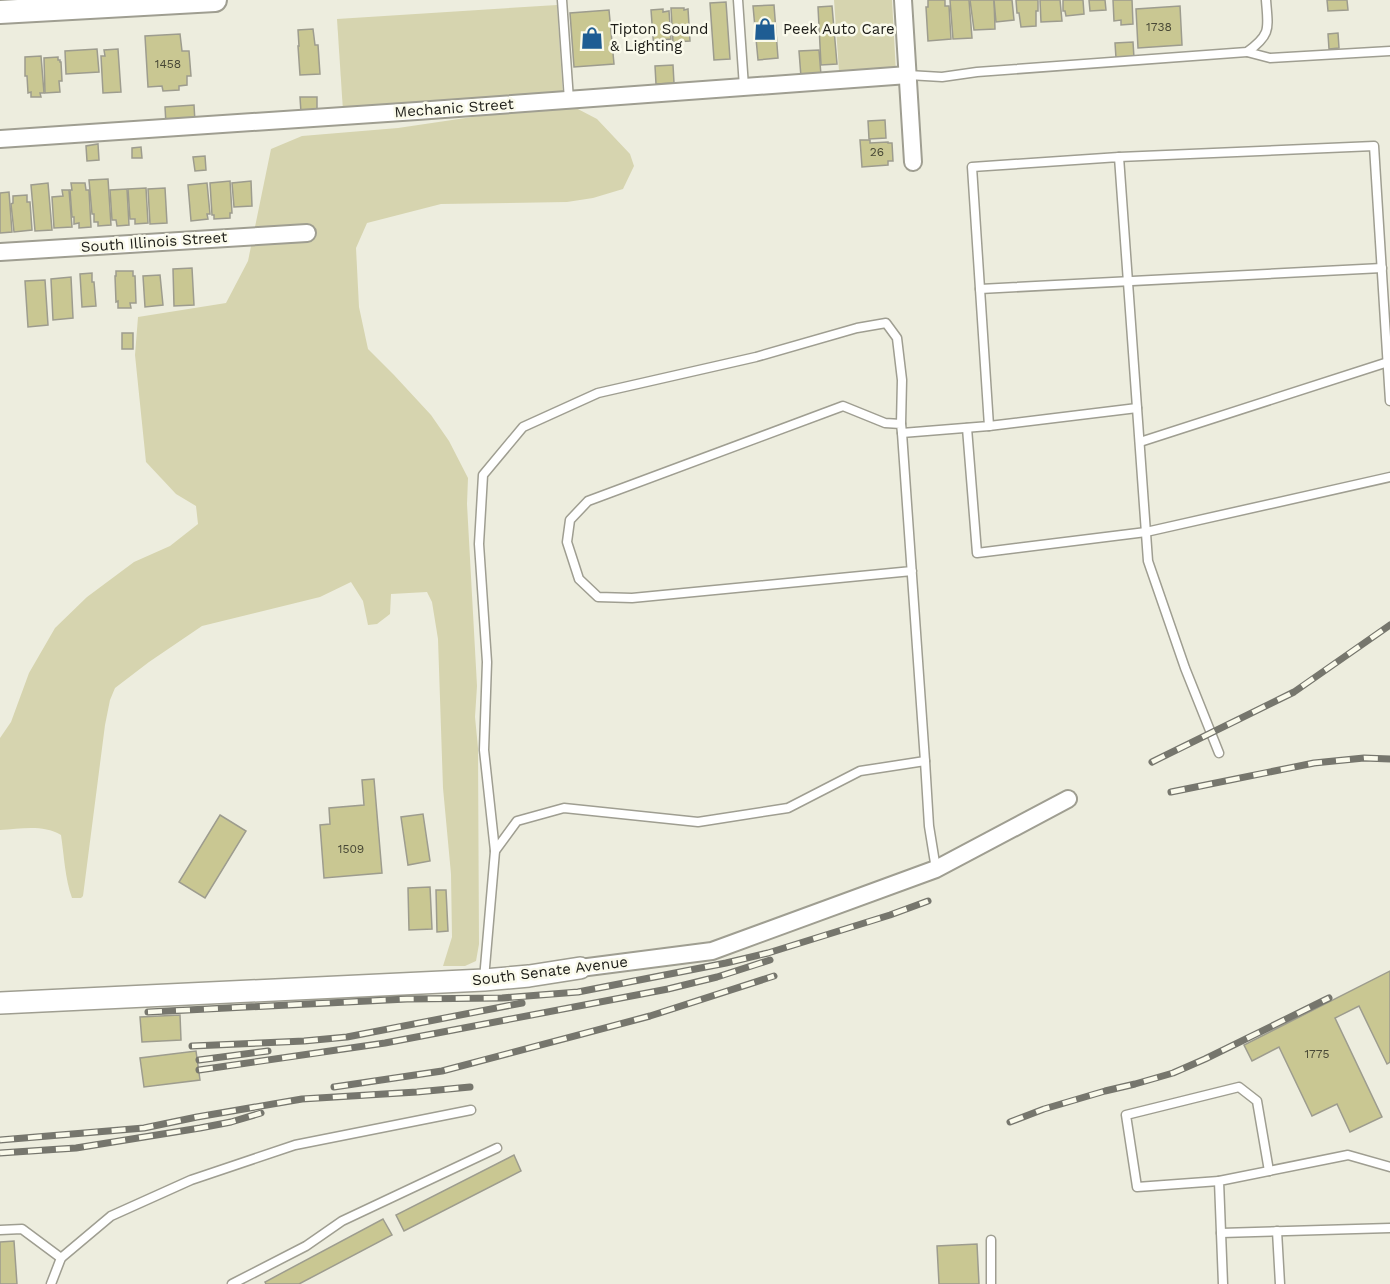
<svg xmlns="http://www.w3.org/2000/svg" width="1390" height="1284" viewBox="0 0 1390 1284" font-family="'Work Sans',sans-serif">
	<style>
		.green { fill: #d6d4af }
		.building { fill: #c9c792; stroke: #9d9c8e; stroke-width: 1.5 }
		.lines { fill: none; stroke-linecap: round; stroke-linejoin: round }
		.service-casing { stroke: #9f9e91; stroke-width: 11 }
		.minor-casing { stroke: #9f9e91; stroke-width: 20 }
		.tertiary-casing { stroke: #9f9e91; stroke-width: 24 }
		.secondary-casing { stroke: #9f9e91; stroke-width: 26 }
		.service { stroke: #fff; stroke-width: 8 }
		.minor { stroke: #fff; stroke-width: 16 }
		.tertiary { stroke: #fff; stroke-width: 21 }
		.secondary { stroke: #fff; stroke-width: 22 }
		.rail-casing { stroke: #76766d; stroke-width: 7 }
		.rail { stroke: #fafaeb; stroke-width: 4.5; stroke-dasharray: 14; stroke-linecap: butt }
		.labels { text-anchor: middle; stroke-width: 5; stroke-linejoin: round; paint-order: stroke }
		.number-label { font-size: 12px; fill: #484836 }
		.poi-label { font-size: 15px; fill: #1d1d18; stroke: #fafaeb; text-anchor: start }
		.street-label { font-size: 15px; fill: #1d1d18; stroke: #fafaeb }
	</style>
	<rect width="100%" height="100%" fill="#ededde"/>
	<g class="green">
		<path d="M834,0H892L896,73L839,71Z"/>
		<path d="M557,5L563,96L343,111L337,19Z"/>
		<path d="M574,107L597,119L630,154L634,166L623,189L593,198L567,202L441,204L367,223L356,248L359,307L368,349L394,375L431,415L449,441L468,478L467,504L477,686L475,717L478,748L479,944L476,961L465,966H443L452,937L451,874L443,788L438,639L432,602L427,592L391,594L390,614L377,624L368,625L363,601L351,582L320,597L202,626L149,662L115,688L110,700L105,725L83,896L81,898H72C65,879 64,855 61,835C42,824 21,829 0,830V738L11,722L29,673L55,628L87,597L134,562L170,546L198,524L196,506L176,494L146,462L135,355L138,317L226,303L248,261L271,149L302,136L398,128L506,112Z"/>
	</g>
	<g class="building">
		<path d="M928,0H945V6H949L951,39L928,41L926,7H928Z"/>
		<path d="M950,0H969L972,38L953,39Z"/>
		<path d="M970,0H994L995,29L974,30Z"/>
		<path d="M994,0H1012L1014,20L996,22Z"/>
		<path d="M1016,0H1038V11H1036V26L1021,27L1019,13H1017Z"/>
		<path d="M1040,0H1060L1062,21L1041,22Z"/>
		<path d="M1063,0H1083L1084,14L1066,16L1065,11H1063Z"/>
		<path d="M1089,0H1105L1106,10L1090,11Z"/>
		<path d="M1113,0H1132L1133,24L1121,25V20L1114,21Z"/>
		<path d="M1327,0H1347L1348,10L1328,11Z"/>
		<path d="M726,2L730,59L714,60L710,3Z"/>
		<path d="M774,5L778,58L758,60L753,6Z"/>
		<path d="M832,6L837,64L821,65L818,7Z"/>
		<path d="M1180,6L1182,45L1138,48L1136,9Z"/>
		<path d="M671,8H684V10L688,9L690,41L673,42Z"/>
		<path d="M663,9V12L669,11L671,39L661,40L662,50H654L651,10Z"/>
		<path d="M609,10L614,64L574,67L570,13Z"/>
		<path d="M313,29L315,45H318L320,74L300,75L298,46H299L298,30Z"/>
		<path d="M1338,33L1339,48L1329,49L1328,34Z"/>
		<path d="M180,34L182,51H189L191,76H187V85L179,86V90L163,91L162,86L148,87L145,36Z"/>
		<path d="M1133,42L1134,58H1116L1115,43Z"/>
		<path d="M97,49L99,72L66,74L65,51Z"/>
		<path d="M118,49L121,92L103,93L101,56H105L104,50Z"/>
		<path d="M819,50L821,75L801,77L799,51Z"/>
		<path d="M41,56L44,93H40L41,97H31V92L28,93L27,76H25V57Z"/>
		<path d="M58,57V60H60V62H61L62,81H59L60,92L45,93L44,58Z"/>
		<path d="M673,65L674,83L656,84L655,66Z"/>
		<path d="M300,97H317V112L301,113Z"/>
		<path d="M194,105L195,122L166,124L165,107Z"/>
		<path d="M885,120L886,138L869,139L868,121Z"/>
		<path d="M860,140H870V143L888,142V143H892L893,161H888V165L862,167Z"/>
		<path d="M98,144L99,160L87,161L86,146Z"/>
		<path d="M141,147L142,158H132V148Z"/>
		<path d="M205,156L206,170L195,171L193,157Z"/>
		<path d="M108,179L111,225L98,226V222H94V214H92L89,180Z"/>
		<path d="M230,181L232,213H230V218L214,219V215H212L210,183Z"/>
		<path d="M251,181L252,206L234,207L232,183Z"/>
		<path d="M48,183L52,230L35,231L31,185Z"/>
		<path d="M71,183H85L86,190H89L91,227L79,228V223L74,224V217H72L70,190H72Z"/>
		<path d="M207,183L210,214H207L208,219L191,221L188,185Z"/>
		<path d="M146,188L148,223L135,224V219H130L128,189Z"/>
		<path d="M165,188L167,223L150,224L148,189Z"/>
		<path d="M127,189L129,225L117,226L116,220H112L110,190Z"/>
		<path d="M62,190H69L72,227L54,228L52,197L63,196Z"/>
		<path d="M9,192L12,232L0,233V193Z"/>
		<path d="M27,195V202H30L32,230L14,232L11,204L13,203V196Z"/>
		<path d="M192,268L194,305L174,306L173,269Z"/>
		<path d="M116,271H133V276H135L136,303H130L131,308H118V301L116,302L115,276H116Z"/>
		<path d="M92,273V282H94L96,306L82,307L80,274Z"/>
		<path d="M160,275L163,305L145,307L143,276Z"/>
		<path d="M71,277L73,318L53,320L51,279Z"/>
		<path d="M45,280L48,325L28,327L25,281Z"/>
		<rect x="122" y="333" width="11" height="16"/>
		<path d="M374,779L382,873L324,878L320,825L330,824L329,808L364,805L362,780Z"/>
		<path d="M423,814L430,861L408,865L401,817Z"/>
		<path d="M220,815L246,831L205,898L179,882Z"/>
		<path d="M430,887L432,929L409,930L408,888Z"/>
		<path d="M436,890H446L448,931L437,932Z"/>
		<path d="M1390,971V1062L1387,1064L1359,1006L1335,1018L1382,1117L1350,1132L1337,1104L1312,1116L1279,1047L1252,1061L1244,1045Z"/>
		<path d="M180,1015L181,1040L142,1042L140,1017Z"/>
		<path d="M196,1051L200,1080L144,1087L140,1058Z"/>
		<path d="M514,1155L521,1171L404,1231L396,1215Z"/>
		<path d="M383,1219L392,1235L299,1284H266L265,1282Z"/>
		<path d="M14,1241L17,1284H0V1242Z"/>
		<path d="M977,1244L979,1284H939L937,1246Z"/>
	</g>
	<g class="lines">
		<g class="service-casing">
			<g id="service">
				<path d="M562,0L569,100"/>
				<path d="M738,0L744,87"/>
				<path d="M1247,52L1270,58L1390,51"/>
				<path d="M908,75L942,77L977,72L1247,52C1272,34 1268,28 1266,0"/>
				<path d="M1119,157L1374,146L1390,401"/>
				<path d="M980,289L1382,268"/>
				<path d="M989,426L1137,408"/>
				<path d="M967,428L977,553L1146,532L1390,477"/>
				<path d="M902,433L989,426L972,167L1119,157L1148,561L1185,668L1219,753"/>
				<path d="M1140,442L1388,362"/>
				<path d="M912,571L632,598L598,597L579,579L567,542L570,520L588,501L843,406L885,423L901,424L902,433L925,761L929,826L936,869"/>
				<path d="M495,851L484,750L487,662L479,544L483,475L523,427L598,393L756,357L857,328L886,323L897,338L902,380L901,424"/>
				<path d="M484,979L495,851L517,821L564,808L698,822L788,808L860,771L925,761"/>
				<path d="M1219,1181L1137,1187L1126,1115L1239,1087L1257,1101L1269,1171"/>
				<path d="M0,1230L22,1229L61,1258"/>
				<path d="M1277,1231L1280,1284"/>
				<path d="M1221,1233L1390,1228"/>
				<path d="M51,1284L61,1258L111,1216L191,1180L295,1145L471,1110"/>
				<path d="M232,1284L306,1246L342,1221L497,1148"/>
				<path d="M991,1284V1240"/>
				<path d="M1223,1284L1219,1181L1348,1155L1390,1167"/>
			</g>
		</g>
		<g class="minor-casing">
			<g id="minor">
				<path d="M903,0L913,162"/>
				<path d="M0,139L417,111L908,75"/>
				<path d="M0,252L307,233"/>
				<path d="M580,968L712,951L936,869L1068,799"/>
			</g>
		</g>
		<g class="tertiary-casing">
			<path id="tertiary" d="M0,1003L484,980L529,976L580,968"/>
		</g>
		<g class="secondary-casing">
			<path id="secondary" d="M0,12L215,0"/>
		</g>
		<use href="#service" class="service"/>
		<use href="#minor" class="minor"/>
		<use href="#tertiary" class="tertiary"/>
		<use href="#secondary" class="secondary"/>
		<g class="rail-casing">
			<g id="rail">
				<path d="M1152,762L1294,692L1390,625"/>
				<path d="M1171,792L1314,763L1364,758L1390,759"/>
				<path d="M148,1012L407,999L502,998L578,992L726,963L768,953L890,915L928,901"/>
				<path d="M192,1046L304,1041L347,1037L522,1003"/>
				<path d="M199,1060L268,1051"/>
				<path d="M199,1070L385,1043L668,989L717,977L770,960"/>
				<path d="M334,1087L442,1071L650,1016L774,976"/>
				<path d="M1010,1122L1044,1109L1105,1091L1135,1084L1173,1073L1205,1059L1329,998"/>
				<path d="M0,1140L144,1128L197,1117L302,1099L417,1092L470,1087"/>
				<path d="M0,1153L76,1148L200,1128L231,1122L261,1113"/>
			</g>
		</g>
		<use href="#rail" class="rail"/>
	</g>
	<defs>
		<g id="shop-bare" transform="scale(1.8)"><path d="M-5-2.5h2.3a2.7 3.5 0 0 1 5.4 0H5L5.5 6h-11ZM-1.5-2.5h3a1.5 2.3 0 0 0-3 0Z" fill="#1e5d93" stroke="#fafaeb" stroke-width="2.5" paint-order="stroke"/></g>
	</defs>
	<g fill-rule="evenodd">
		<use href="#shop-bare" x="765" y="29"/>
		<use href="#shop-bare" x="592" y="38"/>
	</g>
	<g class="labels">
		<g class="number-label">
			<text x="1159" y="31">1738</text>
			<text x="168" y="68">1458</text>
			<text x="877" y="156">26</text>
			<text x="351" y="853">1509</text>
			<text x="1317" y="1058">1775</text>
		</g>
		<g class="poi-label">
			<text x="610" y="34">Tipton Sound<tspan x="610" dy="17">&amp; Lighting</tspan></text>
			<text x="783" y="34">Peek Auto Care</text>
		</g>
		<g class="street-label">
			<text transform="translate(454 108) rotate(-4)" y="5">Mechanic Street</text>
			<text transform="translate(154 242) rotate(-4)" y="5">South Illinois Street</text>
			<text transform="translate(550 971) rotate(-7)" y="5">South Senate Avenue</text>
		</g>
	</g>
</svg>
